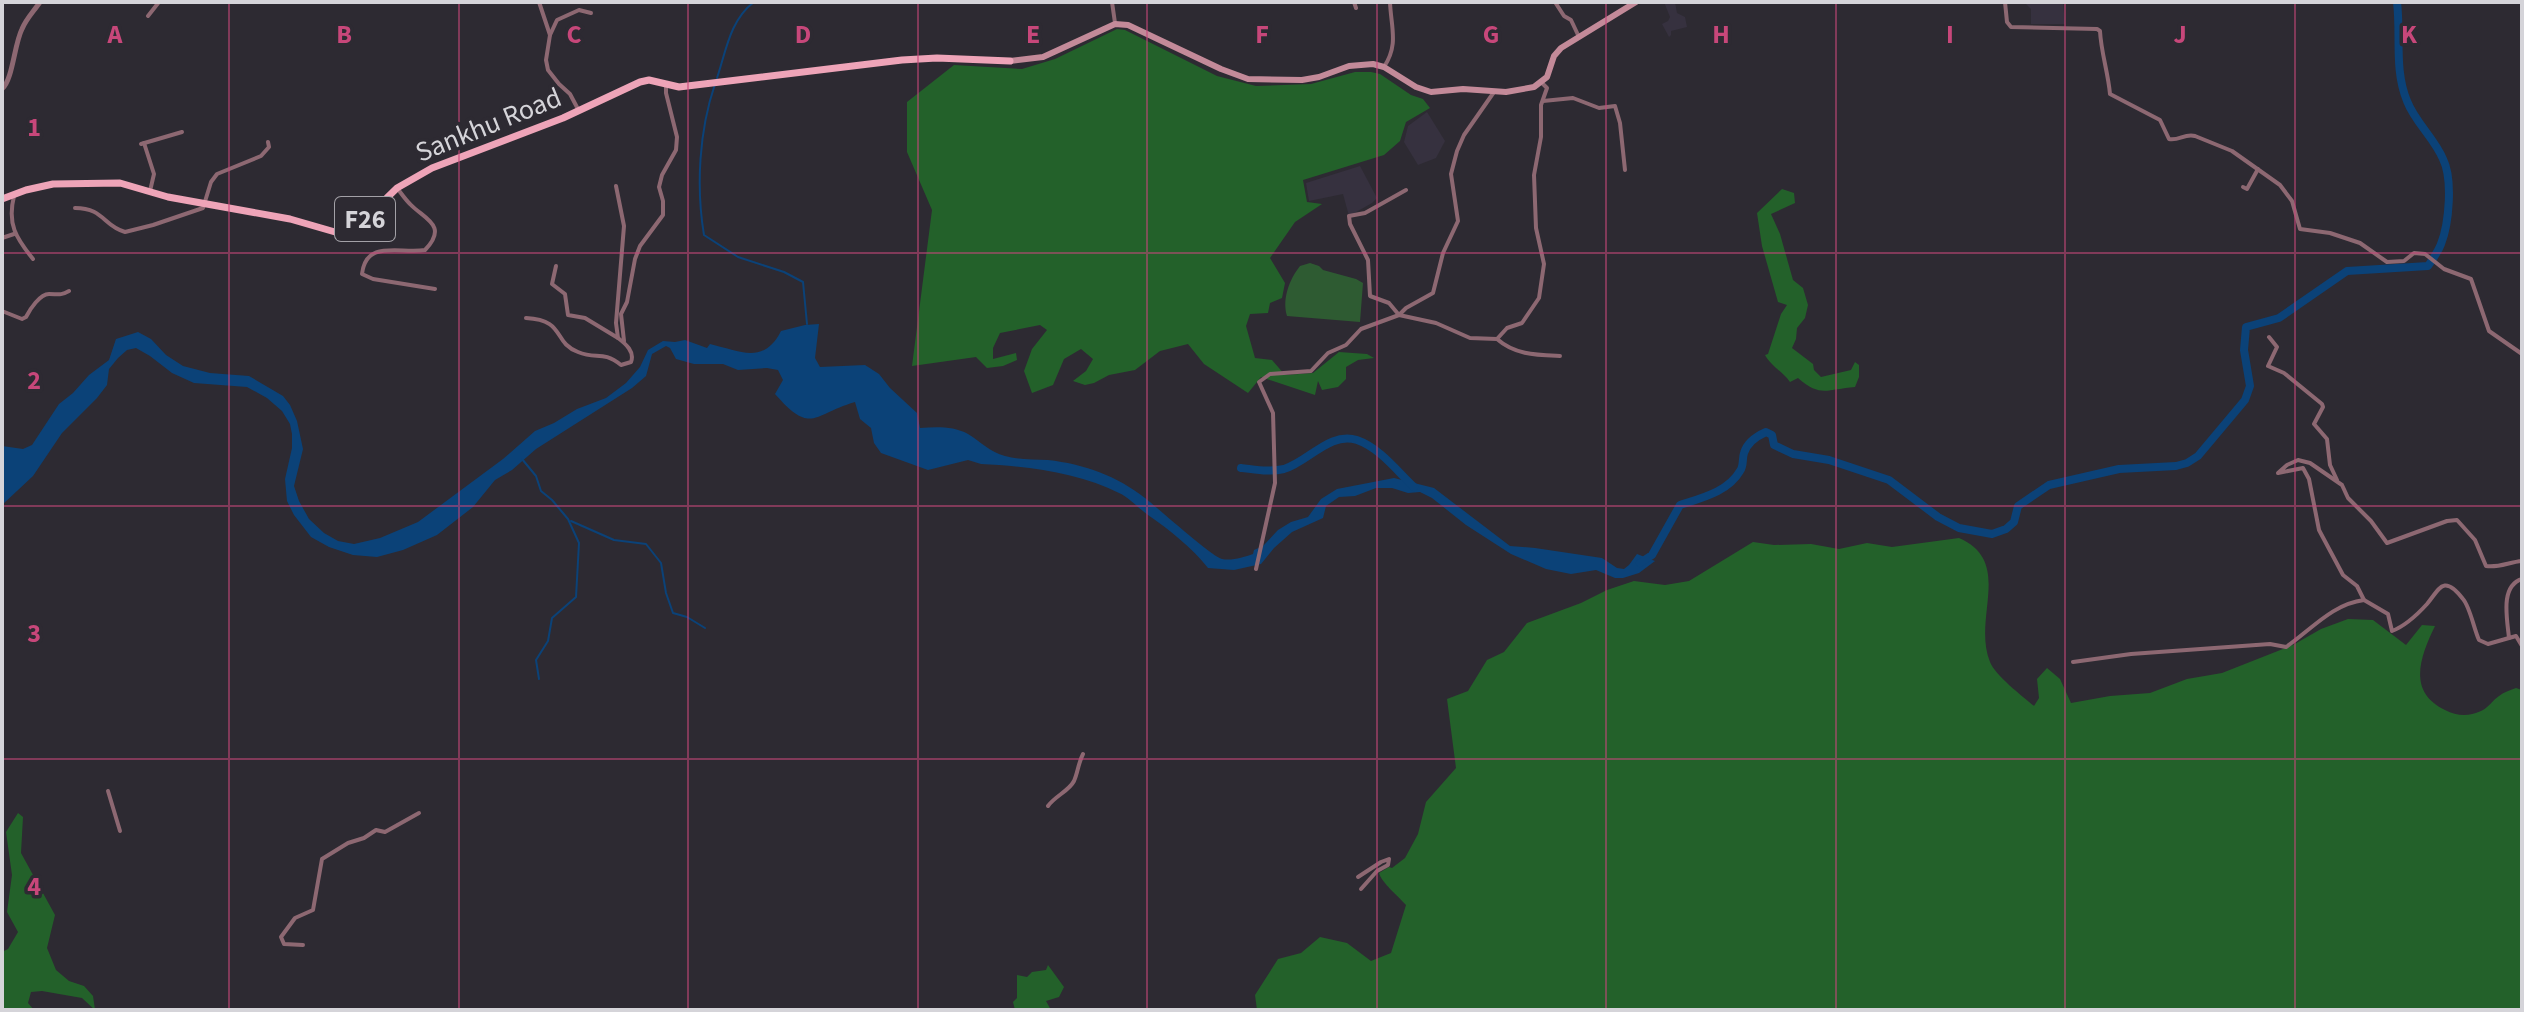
<svg xmlns="http://www.w3.org/2000/svg" width="2524" height="1012" viewBox="0 0 2524 1012" font-family="'Source Sans 3',sans-serif">
	<style>
		.built { fill: #36313f }
		.green { fill: #2e5b32 }
		.forest { fill: #23612a }
		.water { fill: #0b4278 }
		.lines { fill: none; stroke-linecap: round; stroke-linejoin: round }
		.stream { stroke: #0b4278; stroke-width: 2 }
		.river { stroke: #0b4278; stroke-width: 8 }
		.minor { stroke: #8d6872; stroke-width: 4 }
		.tertiary { stroke: #8d6872; stroke-width: 5 }
		.secondary { stroke: #c38a99; stroke-width: 6 }
		.primary { stroke: #eea4b8; stroke-width: 7 }
		.grid { fill: none; stroke: #c7477a; stroke-width: 2; stroke-opacity: 0.55 }
		.labels { text-anchor: middle; stroke-width: 7; stroke-linejoin: round; paint-order: stroke }
		.shield { fill: #2d2a32; stroke: #a3a1a7; stroke-width: 2 }
		.shield-label { font-size: 26px; font-weight: bold; fill: #d5d4d9 }
		.street-label { font-size: 28px; fill: #d5d4d9; stroke: #2d2a32 }
		.grid-label { font-size: 26px; text-anchor: middle; font-weight: bold; fill: #c7477a; stroke: #2d2a32; stroke-width: 7; stroke-linejoin: round; paint-order: stroke }
	</style>
	<rect width="100%" height="100%" fill="#2d2a32"/>
	<g class="built">
		<path d="M1664,2H1675L1677,13L1685,17L1687,27L1671,31V35L1669,37L1662,24L1668,21L1670,17Z"/>
		<path d="M2024,2H2063L2065,24H2031V9Z"/>
		<path d="M1427,112L1445,141L1436,158L1418,165L1404,142L1408,126Z"/>
		<path d="M1360,166L1377,198L1372,203L1349,216L1343,194L1309,201L1306,183Z"/>
	</g>
	<path class="green" d="M1310,263L1319,266L1323,270L1356,279L1363,283L1360,322L1287,316C1282,299 1289,280 1300,266Z"/>
	<g class="forest">
		<path d="M1117,29L1125,30L1217,76L1256,86L1311,84L1355,72H1371L1380,74L1411,95L1423,99L1430,108L1406,122L1400,141L1384,155L1303,180L1307,202L1322,204L1295,222L1270,258L1285,283L1282,298L1270,303L1268,313L1250,314L1246,326L1255,358L1272,360L1285,375L1313,373L1339,352L1367,354L1374,358L1358,360L1346,367V379L1338,387L1322,390L1318,381L1315,395L1261,377L1248,393L1204,364L1188,344L1160,351L1135,370L1109,375L1094,383L1085,385L1073,381L1086,371L1093,359L1081,349L1064,359L1053,385L1032,393L1024,371L1032,349L1047,330L1040,325L1000,333L993,348V359L1016,353L1017,360L1003,366L987,368L976,357L912,366L932,210L907,152V102L954,65L1022,69L1055,59Z"/>
		<path d="M1782,189L1794,193L1795,203L1771,214L1780,234L1793,280L1803,288L1808,305L1805,318L1797,328L1796,339L1792,348L1813,364L1814,370L1821,377L1851,370L1855,362L1859,365V377L1855,387C1827,389 1821,398 1798,378L1790,382C1782,371 1771,366 1765,355L1768,354L1781,314L1787,305L1778,302L1762,246L1757,213Z"/>
		<path d="M1959,538C2014,562 1972,618 1990,662C1995,675 2022,696 2034,706L2039,698L2037,679L2047,668L2060,679L2071,703L2110,696L2150,693L2187,679L2222,673L2293,645L2321,629L2348,619L2373,620L2406,645L2422,625L2435,626C2420,657 2407,692 2445,710C2457,716 2468,717 2481,711C2488,708 2493,700 2499,696C2504,692 2511,690 2516,688L2522,690V1010H1257L1255,995L1278,959L1301,953L1320,937L1347,943L1371,961L1391,953L1406,905C1398,896 1382,883 1379,873L1389,867L1392,868L1405,858L1418,834L1426,802L1456,768L1447,699L1468,691L1487,660L1504,652L1527,623L1581,603L1607,590L1634,581L1665,585L1689,581L1753,542L1774,545L1811,544L1839,549L1867,543L1892,547Z"/>
		<path d="M18,813L23,817L21,853L55,915L47,948L56,970L69,981L84,986L93,996L95,1010L82,998L42,991L31,992L28,1003L34,1010H2V952L8,949L18,932L7,912L12,875L6,832Z"/>
		<path d="M1048,965L1064,987L1059,997L1046,1001L1051,1010H1015L1013,1002L1017,998V975L1027,977L1032,972L1046,970Z"/>
	</g>
	<path class="water" d="M819,324L815,358L820,367L865,365L879,374L890,388L917,413L920,428C937,427 953,426 968,434C981,442 990,452 1005,456C1019,460 1034,459 1048,460C1084,464 1117,476 1145,498C1158,508 1212,557 1222,559C1232,561 1244,557 1253,554L1254,550L1263,546L1278,530L1291,522L1308,517L1321,499L1337,489L1394,478L1434,488L1510,546L1535,548L1602,558L1617,568L1624,569L1629,565L1637,554L1655,561L1639,573L1623,578H1615L1596,570L1571,574L1546,569L1511,554L1466,525L1432,498L1420,492L1408,493L1392,488H1376L1355,496L1339,497L1326,506L1323,518L1292,532L1274,548L1261,564L1234,570L1208,568C1191,547 1171,531 1148,515C1138,508 1130,498 1119,493C1080,473 1025,466 981,464L968,460L928,470L881,453L874,443L871,428L860,419L855,402C813,414 812,436 775,394L783,380L778,370L767,368L738,370L723,364H694L676,359L670,348L666,346L652,354L646,376L632,388L536,449L512,470L495,480L473,507L437,535L403,550L377,557L353,555L329,547L311,537L294,515L287,501L285,479L292,448V434L290,424L282,411L267,398L247,387L194,383L172,373L150,356L136,348L127,350L118,358L109,369L107,385L97,398L62,433L33,476L2,505V446L23,449L32,445L59,404L73,393L89,375L109,360L116,339L138,332L151,339L166,355L183,366L210,373L249,376L283,396L290,405L297,421L303,449L294,486L299,501L309,519L324,533L338,541L354,544L380,538L418,522L503,459L535,431L554,423L577,409L606,398L626,383L640,367L648,350L663,341L675,342L685,340L707,348L710,344C740,351 764,365 781,331L805,325Z"/>
	<g class="lines">
		<g class="stream">
			<path d="M717,78C726,51 730,20 754,2"/>
			<path d="M715,84C699,131 696,187 704,235L738,257L784,272L803,282L807,324"/>
			<path d="M522,459L536,476L541,491L552,500L568,519L579,543L576,597L552,618L548,641L536,660L539,679"/>
			<path d="M571,521L614,540L646,544L661,563L666,593L673,613L687,617L705,628"/>
		</g>
		<g class="river">
			<path d="M1241,468C1256,470 1270,472 1284,469C1308,462 1330,431 1357,440C1380,448 1397,471 1414,487"/>
			<path d="M1640,563L1652,555L1680,505C1701,498 1728,492 1740,471C1744,466 1742,459 1744,453C1747,443 1757,436 1766,432L1772,435L1774,445L1793,454L1829,460L1889,480L1938,517L1959,528L1992,534L2006,529L2014,522L2018,506L2049,485L2119,469L2176,466L2187,463L2198,456L2245,400L2250,386L2244,350L2246,327L2279,318L2347,271L2428,266C2433,259 2438,252 2441,244C2449,224 2453,179 2443,159C2434,138 2415,122 2407,101C2394,70 2401,35 2397,2"/>
		</g>
		<g class="minor">
			<path d="M539,2L550,35L546,60L548,70L559,84L570,94L579,111"/>
			<path d="M1112,2L1115,23"/>
			<path d="M1354,2L1356,8"/>
			<path d="M1555,2L1564,16L1571,20L1579,37"/>
			<path d="M2005,2L2007,22L2011,27L2097,29L2100,31C2101,52 2108,72 2110,94L2160,120L2169,139C2179,141 2185,133 2195,136L2232,151L2280,185L2292,201L2300,229L2330,233L2360,243L2387,262L2404,261L2414,253L2425,254L2444,269L2471,279L2489,331L2522,354"/>
			<path d="M148,16L159,2"/>
			<path d="M550,35L557,20L579,10L591,13"/>
			<path d="M1384,67C1399,44 1391,28 1390,2"/>
			<path d="M1543,101L1573,98L1599,108L1615,106L1620,123L1625,170"/>
			<path d="M144,143L154,174L150,191"/>
			<path d="M141,144L182,132"/>
			<path d="M2243,187L2247,189L2258,169"/>
			<path d="M397,188C401,193 405,199 410,204C424,219 449,225 425,250C400,254 366,239 362,274L373,279L435,289"/>
			<path d="M1406,190L1365,213L1349,216L1350,224L1368,260L1370,296L1389,303L1399,315L1436,323L1470,338L1497,339L1507,328L1522,323L1539,298L1544,264L1536,228L1534,175L1541,137V105L1547,88L1541,82"/>
			<path d="M14,196C7,224 16,238 33,259"/>
			<path d="M75,208C104,208 103,226 125,232L153,225L203,208L211,182L217,174L261,156L269,147L268,142"/>
			<path d="M2,238L14,234"/>
			<path d="M556,266L552,284L565,294L568,315L585,318L618,338"/>
			<path d="M2,311L22,319L26,317C30,309 40,294 49,294C58,294 60,296 69,291"/>
			<path d="M526,318C566,320 552,342 578,352C597,360 602,350 621,365L631,362C635,352 626,344 618,338L616,323L624,226L616,186"/>
			<path d="M2269,337L2277,347L2268,366L2284,373L2322,404L2323,407L2314,424L2327,439L2330,465L2337,480"/>
			<path d="M1497,339C1515,355 1537,355 1560,356"/>
			<path d="M624,341L621,314L627,302L635,259L640,246L663,215V201L659,187L662,175L676,150L677,137L666,93V85"/>
			<path d="M1256,569L1275,483L1273,413L1259,382L1270,374L1311,371L1328,353L1346,345L1361,329L1399,315L1406,308L1433,293L1443,253L1458,221L1451,174L1457,151L1464,135L1494,92"/>
			<path d="M2522,579C2500,586 2507,618 2509,638L2516,636L2522,646"/>
			<path d="M2509,638L2488,644L2479,640C2474,629 2470,607 2463,599C2443,573 2439,590 2427,604C2417,615 2405,626 2392,631L2388,614L2364,600L2357,586L2343,575L2319,530L2309,479L2303,468L2278,473L2287,465L2298,460L2310,463L2342,485L2348,498L2371,521L2387,543L2447,521L2457,520L2475,540L2486,566C2499,568 2509,562 2522,561"/>
			<path d="M2073,662L2131,654L2270,644L2286,647C2311,630 2332,604 2364,600"/>
			<path d="M108,791L120,831"/>
			<path d="M1048,806C1055,796 1069,791 1074,781C1078,772 1078,764 1083,754"/>
			<path d="M1358,877L1381,862L1389,859L1388,865L1377,871L1361,889"/>
			<path d="M303,945L284,944L281,937L295,918L313,910L322,859L348,843L364,838L376,830L385,832L419,813"/>
		</g>
		<path class="tertiary" d="M2,89C13,79 14,45 22,29C26,19 34,11 40,2"/>
		<path class="secondary" d="M1010,61L1043,57L1115,24L1128,25L1221,69L1248,79L1302,80L1319,77L1349,66L1373,64L1384,67L1416,87L1431,92L1463,89L1506,92L1534,87L1547,77L1554,56L1561,48L1636,2"/>
		<path class="primary" d="M2,199L26,190L53,184L120,183L168,197L290,219L342,234L356,228L397,188L432,168L563,118L640,82L649,80L679,87L902,60L937,58L1010,61"/>
	</g>
	<path class="grid" d="M229,2V1010M459,2V1010M688,2V1010M918,2V1010M1147,2V1010M1377,2V1010M1606,2V1010M1836,2V1010M2065,2V1010M2295,2V1010M2,253H2522M2,506H2522M2,759H2522"/>
	<g class="labels">
		<rect class="shield" x="335" y="197" width="60" height="44" rx="6"/>
		<g class="shield-label">
			<text x="365" y="228">F26</text>
		</g>
		<g class="street-label">
			<text transform="translate(488 124) rotate(-22)" y="10">Sankhu Road</text>
		</g>
	</g>
	<g class="grid-label">
		<text x="115" y="43">A</text>
		<text x="344" y="43">B</text>
		<text x="574" y="43">C</text>
		<text x="803" y="43">D</text>
		<text x="1033" y="43">E</text>
		<text x="1262" y="43">F</text>
		<text x="1491" y="43">G</text>
		<text x="1721" y="43">H</text>
		<text x="1950" y="43">I</text>
		<text x="2180" y="43">J</text>
		<text x="2409" y="43">K</text>
		<text x="34" y="136">1</text>
		<text x="34" y="389">2</text>
		<text x="34" y="642">3</text>
		<text x="34" y="895">4</text>
	</g>
	<rect width="2524" height="1012" fill="none" stroke="#d5d4d9" stroke-width="8"/>
</svg>
